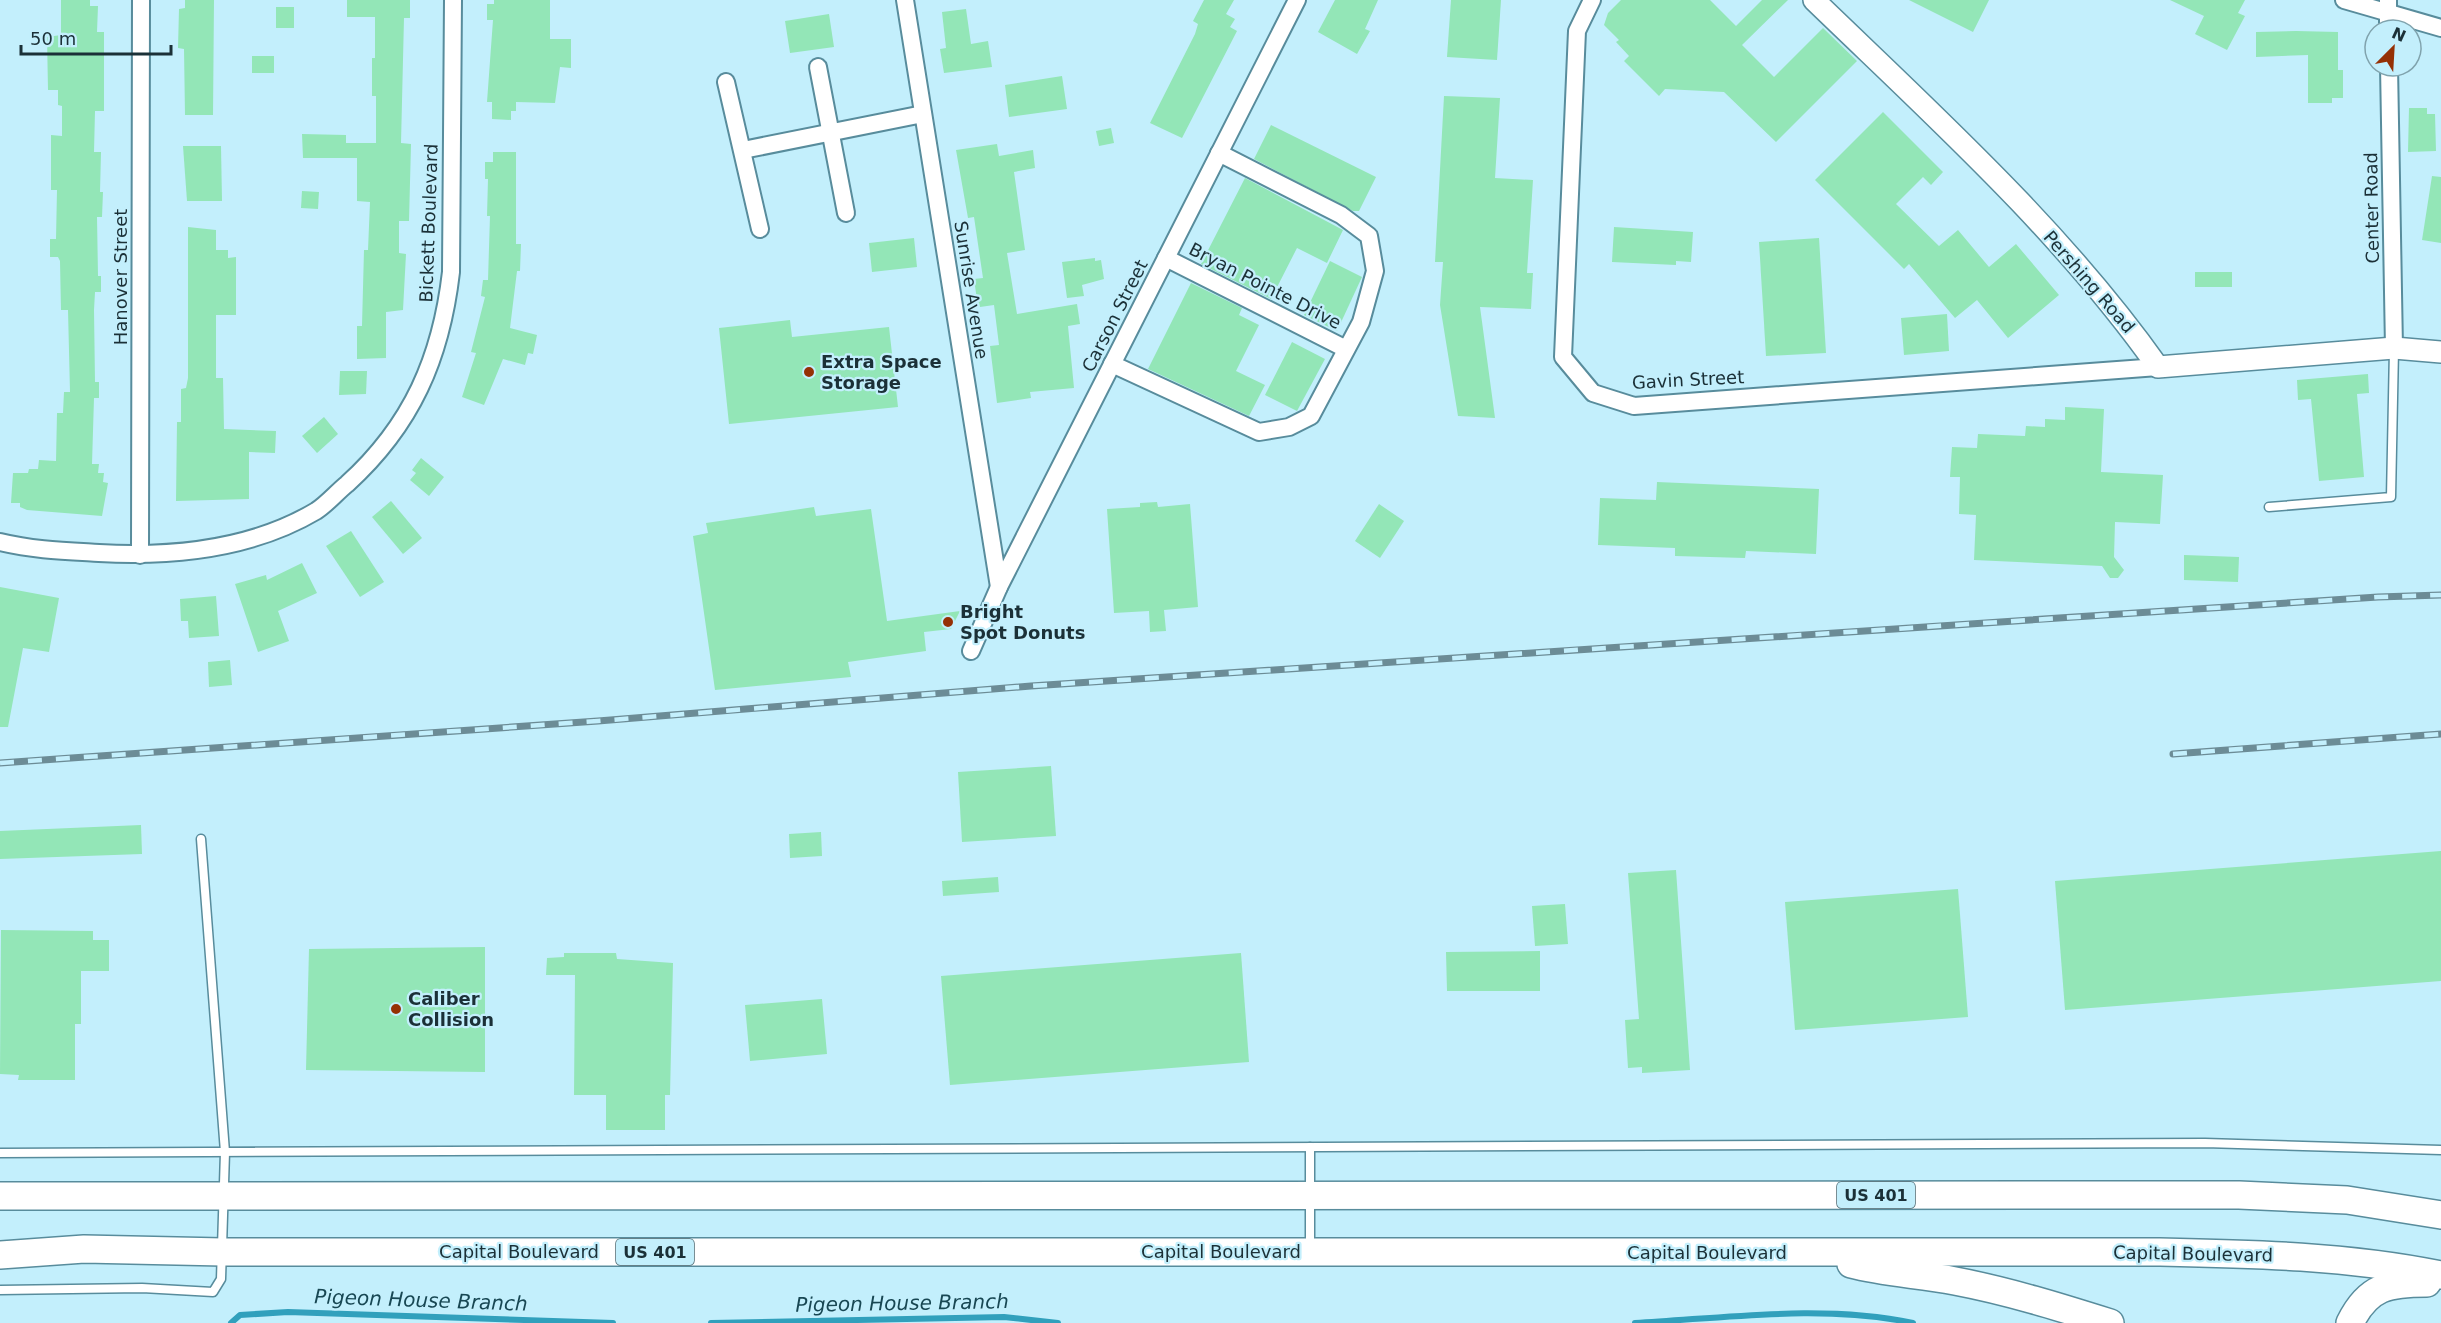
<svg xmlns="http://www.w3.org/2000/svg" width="2441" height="1323" viewBox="0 0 2441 1323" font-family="'DejaVu Sans',sans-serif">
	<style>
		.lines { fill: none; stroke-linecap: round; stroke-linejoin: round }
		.stream { stroke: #31a0bc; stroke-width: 6 }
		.building { fill: #93e6b7 }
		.service-casing { stroke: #588c9c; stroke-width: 11 }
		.minor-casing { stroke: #588c9c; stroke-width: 20 }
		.tertiary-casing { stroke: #588c9c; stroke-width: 24 }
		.primary-casing { stroke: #588c9c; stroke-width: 30 }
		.service { stroke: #fff; stroke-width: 8 }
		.minor { stroke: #fff; stroke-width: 16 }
		.tertiary { stroke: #fff; stroke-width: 21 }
		.primary { stroke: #fff; stroke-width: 27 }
		.rail-casing { stroke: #6c8c96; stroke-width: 7 }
		.rail { stroke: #c3effc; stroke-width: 4.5; stroke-dasharray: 14; stroke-linecap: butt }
		.poi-dot { fill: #953005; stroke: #c3effc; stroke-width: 2 }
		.labels { text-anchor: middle; stroke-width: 4.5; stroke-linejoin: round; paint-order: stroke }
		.shield { fill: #c3effc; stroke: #4d6972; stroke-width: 1.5 }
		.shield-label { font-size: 16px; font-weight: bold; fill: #1b3037 }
		.street-label { font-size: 18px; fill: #1b3037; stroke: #c3effc }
		.poi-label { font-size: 18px; font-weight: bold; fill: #1b3037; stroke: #c3effc; text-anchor: start }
		.water-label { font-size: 20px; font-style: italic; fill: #184753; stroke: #c3effc }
	</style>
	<rect width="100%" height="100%" fill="#c3effc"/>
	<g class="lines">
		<g class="stream">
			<path d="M231,1323L240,1315L288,1312L613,1323"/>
			<path d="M711,1323L1004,1317L1058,1323"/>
			<path d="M1635,1323C1726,1318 1823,1304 1913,1323"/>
		</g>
	</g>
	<g class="building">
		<path d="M61,0H90V6H98L97,32H104V111H95L94,152H101L100,192H103L102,217H97L98,276H101V292H95L94,310L95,382H99V398H94L92,464H99L98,473H104L103,482L108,483L102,516L27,510L20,507V503H11L13,473H28L29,469H38L39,460L56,461L57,413H63L64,392H70L68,310H61L60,261L58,257H50V239H56L57,190H51V135L62,136V106L58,105V90H48L47,37L61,35Z"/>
		<path d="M185,0H214L213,115H185L184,49L178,48L179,9L185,8Z"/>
		<path d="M347,0H410V18H404L401,143L411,144L409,221H399V253L406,254L403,310L386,312V358L357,359V326H362L364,250H368L370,202L357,201V158H303L302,134L346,135V143H376V96H372V58H375V17H347Z"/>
		<path d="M494,0H550V39H571V68L560,67L555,103L516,102V111H511V120L492,119V102H487L493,20H487V4H494Z"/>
		<path d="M1204,0H1234L1226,14L1235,19L1230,27L1237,31L1182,138L1150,123L1195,34L1198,24L1193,21Z"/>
		<path d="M1335,0H1378L1365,29L1370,31L1357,54L1318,32Z"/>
		<path d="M1451,0H1501L1497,60L1447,57Z"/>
		<path d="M1621,0H1710L1736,26L1762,0H1788L1742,45L1774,77L1823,28L1857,61L1776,142L1724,92L1665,89L1659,96L1624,61L1629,56L1616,42L1619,40L1604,25L1608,13Z"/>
		<path d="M1909,0H1989L1973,32Z"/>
		<path d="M2170,0H2245L2238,13L2245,16L2227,50L2195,34L2204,16Z"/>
		<rect x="276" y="7" width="18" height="21"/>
		<path d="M966,9L971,44L988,41L992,67L944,73L940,49L946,48L942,12Z"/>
		<path d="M829,14L834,47L790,53L785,21Z"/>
		<path d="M2296,31L2338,32V70H2343V98H2332V103H2308V55L2256,57V32Z"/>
		<rect x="252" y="56" width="22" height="17"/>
		<path d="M1062,76L1067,109L1009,117L1005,85Z"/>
		<path d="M1444,96L1500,98L1495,178L1533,180L1527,273H1533L1531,309L1480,307L1495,418L1458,416L1440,305L1443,262H1435Z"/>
		<path d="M2409,108H2427V114H2435L2436,151L2408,152Z"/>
		<path d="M1883,112L1943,172L1931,185L1923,177L1896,204L1939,246L1958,230L1989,267L2016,244L2059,295L2008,338L1977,300L1955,318L1909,264L1904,269L1815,180Z"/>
		<path d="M1271,125L1376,177L1359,211H1353L1254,159Z"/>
		<path d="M1111,128L1114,143L1099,146L1096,131Z"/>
		<path d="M997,144L999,156L1033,150L1035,168L1014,172L1025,250L1007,253L1017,314L1077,304L1080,324L1068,326L1074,388L1030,392L1031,398L997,403L990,346L999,345L994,305L980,307L977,300L974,279L983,278L974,217L968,218L956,150Z"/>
		<path d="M183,146H221L222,201H187Z"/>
		<path d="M493,152H516V244H521L520,271H517L510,328L537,335L533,354L528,353L525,365L503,359L484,405L462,397L476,353L471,352L485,297L481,296L483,280H488L490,216H487L488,179H485V162H493Z"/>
		<path d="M2432,176L2441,177V243L2422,240Z"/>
		<path d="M1245,178L1343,230L1327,263L1297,248L1271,299L1201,264Z"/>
		<path d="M302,191L319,192L318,209L301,208Z"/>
		<path d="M188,227L216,230V250H228V258L236,257V315H216V378H223L224,429L276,431L275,453L249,452V499L176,501L177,422H181V389L186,388L188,378Z"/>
		<path d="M1614,227L1693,232L1691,262L1676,261V265L1612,262Z"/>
		<path d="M914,238L917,267L872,272L869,243Z"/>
		<path d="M1819,238L1826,353L1766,356L1759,242Z"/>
		<path d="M1095,258V261L1101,260L1104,279L1082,285L1084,296L1067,298L1062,262Z"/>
		<path d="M1330,261L1362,277L1337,331L1304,315Z"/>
		<rect x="2195" y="272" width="37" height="15"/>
		<path d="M1191,283L1242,308L1239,315L1259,325L1236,371L1265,385L1249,416L1148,369Z"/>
		<path d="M1947,314L1949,351L1904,355L1901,318Z"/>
		<path d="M790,320L792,337L889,327L898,407L729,424L719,328Z"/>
		<path d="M1292,342L1325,359L1297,411L1265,395Z"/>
		<path d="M340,371H367L366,394L339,395Z"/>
		<path d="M2368,374L2369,393L2357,394L2364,477L2319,481L2311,399L2298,400L2297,380Z"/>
		<path d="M2065,407L2104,409L2101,472L2163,475L2160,524L2115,522L2114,557L2124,570L2118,578H2110L2102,566L1974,560L1976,515L1959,514L1960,477H1950L1952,447L1977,448L1978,434L2025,436L2026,426L2045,427V419L2065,420Z"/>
		<path d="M324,417L338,434L317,453L302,436Z"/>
		<path d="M421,458L444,477L429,496L410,480L416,473L412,470Z"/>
		<path d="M1657,482L1819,489L1816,554L1746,551L1745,558L1675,556V548L1598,545L1600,498L1656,500Z"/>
		<path d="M391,501L422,538L403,554L372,517Z"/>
		<path d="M1157,502L1158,507L1190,504L1198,607L1164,610L1166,631L1150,632L1149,611L1114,613L1107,509L1140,507V503Z"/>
		<path d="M1379,504L1404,521L1380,558L1355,541Z"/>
		<path d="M814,507L816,516L871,509L887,621L960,611L951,629L924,632L926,651L848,662L851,677L715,690L693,536L708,533L706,523Z"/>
		<path d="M351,531L384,582L360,597L326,546Z"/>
		<path d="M2184,555L2239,557L2238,582L2184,580Z"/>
		<path d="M302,563L317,593L278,611L289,641L258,652L235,584L266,575L267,580Z"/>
		<path d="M0,587L59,598L49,652L23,648L8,727H0Z"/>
		<path d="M216,596L219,636L189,638L188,621H181L180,599Z"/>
		<path d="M230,660L232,685L209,687L208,662Z"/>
		<path d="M1051,766L1056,836L962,842L958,772Z"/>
		<path d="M141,825L142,854L0,859V831Z"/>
		<path d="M821,832L822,856L790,858L789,834Z"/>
		<path d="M2441,851V981L2065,1010L2055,881Z"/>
		<path d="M1676,870L1690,1070L1642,1073V1067L1628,1068L1625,1020L1639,1019L1628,873Z"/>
		<path d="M998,877L999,892L943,896L942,881Z"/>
		<path d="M1958,889L1968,1017L1795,1030L1785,902Z"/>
		<path d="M1565,904L1568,944L1535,946L1532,906Z"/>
		<path d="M1,930L93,931V940H109V971H81V1024H75V1080H18L19,1075L0,1074Z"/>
		<path d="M485,947V1072L306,1070L309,949Z"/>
		<path d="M1540,951V991H1447L1446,952Z"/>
		<path d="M564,953H616L617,959L673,963L670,1095H665V1130H606V1095H574L575,975H546L547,958L564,957Z"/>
		<path d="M1241,953L1249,1062L950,1085L941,976Z"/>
		<path d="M822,999L827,1054L750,1061L745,1005Z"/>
	</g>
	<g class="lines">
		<g class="service-casing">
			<g id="service">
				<path d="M2269,507L2391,497L2394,349"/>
				<path d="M1310,1147V1249"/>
				<path d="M0,1153L2205,1143L2441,1150"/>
				<path d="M0,1290L142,1288L213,1292L221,1279L225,1152L201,839"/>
			</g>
		</g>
		<g class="minor-casing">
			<g id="minor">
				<path d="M905,0L999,587"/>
				<path d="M1592,0L1577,31L1563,357L1593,393L1634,406L2158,367"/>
				<path d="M2344,0L2441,28"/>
				<path d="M2388,0V30"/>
				<path d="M2389,66L2394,348"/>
				<path d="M818,67L846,213"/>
				<path d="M726,82L760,229"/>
				<path d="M743,150L923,114"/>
				<path d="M1166,258L1346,349"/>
				<path d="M1112,364L1259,432L1289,427L1311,416L1361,322L1375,271L1369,236L1341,215L1219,153"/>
				<path d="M0,542C33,550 65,551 99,553C172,557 252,549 316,511C327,504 337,492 347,484C412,425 441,358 451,272L453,0"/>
				<path d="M140,555L141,0"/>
				<path d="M971,651L999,587L1297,0"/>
			</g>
		</g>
		<g class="tertiary-casing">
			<path id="tertiary" d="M1814,0C1934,116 2061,230 2158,367L2394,348L2441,352"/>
		</g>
		<g class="primary-casing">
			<g id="primary">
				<path d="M0,1196L2239,1195L2347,1200L2441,1215"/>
				<path d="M0,1255L84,1249L223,1252H2160C2255,1254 2348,1256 2441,1275"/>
				<path d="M1851,1264C1885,1273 1920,1274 1955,1281C2008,1291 2059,1307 2110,1323"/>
				<path d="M2350,1323C2368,1286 2389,1283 2427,1283"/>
			</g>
		</g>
		<use href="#service" class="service"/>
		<use href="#minor" class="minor"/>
		<use href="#tertiary" class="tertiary"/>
		<use href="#primary" class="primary"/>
		<g class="rail-casing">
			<g id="rail">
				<path d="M2173,754L2441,734"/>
				<path d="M0,763L598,721L1031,686L2378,597L2441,595"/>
			</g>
		</g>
		<use href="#rail" class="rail"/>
	</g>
	<g class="poi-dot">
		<circle cx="809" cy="372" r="6"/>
		<circle cx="948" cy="622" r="6"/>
		<circle cx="396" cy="1009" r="6"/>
	</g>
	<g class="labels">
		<g class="shield">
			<rect x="1837" y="1182" width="78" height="26" rx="4.5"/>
			<rect x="616" y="1239" width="78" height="26" rx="4.5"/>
		</g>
		<g class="shield-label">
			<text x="1876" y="1201">US 401</text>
			<text x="655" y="1258">US 401</text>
		</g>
		<g class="street-label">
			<text transform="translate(2372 208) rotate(-91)" y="6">Center Road</text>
			<text transform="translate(429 223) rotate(-88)" y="6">Bickett Boulevard</text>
			<text transform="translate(121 277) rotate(-90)" y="6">Hanover Street</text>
			<text transform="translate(2089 282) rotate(49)" y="6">Pershing Road</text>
			<text transform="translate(1265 286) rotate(27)" y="6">Bryan Pointe Drive</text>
			<text transform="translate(971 290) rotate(81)" y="6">Sunrise Avenue</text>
			<text transform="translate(1115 316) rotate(-63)" y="6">Carson Street</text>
			<text transform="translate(1688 380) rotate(-3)" y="6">Gavin Street</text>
			<text x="519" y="1258">Capital Boulevard</text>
			<text x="1221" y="1258">Capital Boulevard</text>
			<text x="1707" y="1259">Capital Boulevard</text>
			<text transform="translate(2193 1254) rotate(1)" y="6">Capital Boulevard</text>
		</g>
		<g class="poi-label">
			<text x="821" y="368">Extra Space<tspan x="821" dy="21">Storage</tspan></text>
			<text x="960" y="618">Bright<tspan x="960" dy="21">Spot Donuts</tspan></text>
			<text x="408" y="1005">Caliber<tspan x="408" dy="21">Collision</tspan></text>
		</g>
		<g class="water-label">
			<text transform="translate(421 1300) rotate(2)" y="7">Pigeon House Branch</text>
			<text transform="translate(902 1303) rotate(-1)" y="7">Pigeon House Branch</text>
		</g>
	</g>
	<g transform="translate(2393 48) rotate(24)"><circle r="28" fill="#c3effc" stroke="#80a3ad" stroke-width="1.5"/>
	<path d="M0-4.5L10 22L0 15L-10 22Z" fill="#953005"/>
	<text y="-9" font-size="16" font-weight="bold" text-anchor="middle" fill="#1b3037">N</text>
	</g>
	<path d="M21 45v9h150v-9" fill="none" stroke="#1b3037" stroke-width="3"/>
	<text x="30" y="45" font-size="18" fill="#1b3037" stroke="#c3effc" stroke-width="4.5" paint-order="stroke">50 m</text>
</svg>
